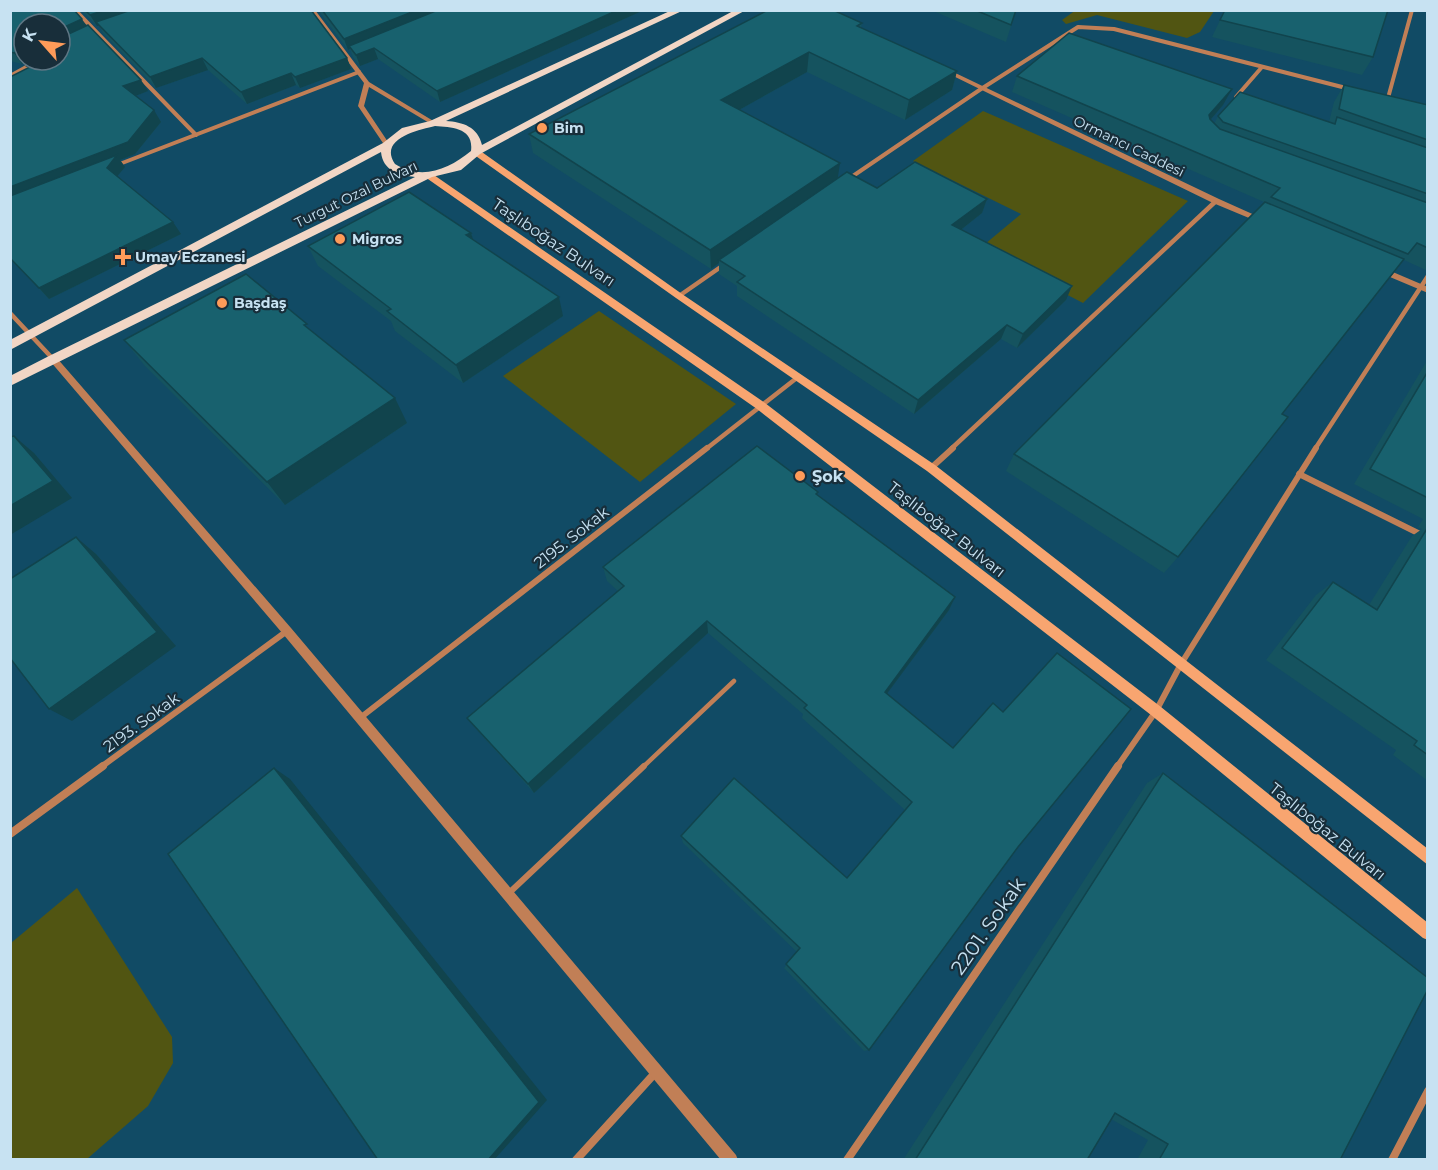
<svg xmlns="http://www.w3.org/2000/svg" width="1438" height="1170" viewBox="0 0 1438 1170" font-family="Montserrat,sans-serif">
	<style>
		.green { fill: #515512 }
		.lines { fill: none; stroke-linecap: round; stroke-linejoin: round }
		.service-far1 { stroke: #c17f56; stroke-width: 4.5 }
		.service { stroke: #c17f56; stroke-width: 6 }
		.minor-far3 { stroke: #c17f56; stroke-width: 4 }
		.minor-far2 { stroke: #c17f56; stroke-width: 4.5 }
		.minor-far1 { stroke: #c17f56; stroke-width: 6 }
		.minor { stroke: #c17f56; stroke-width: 8 }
		.tertiary { fill: #c17f56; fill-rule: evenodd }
		.secondary { fill: #f8a570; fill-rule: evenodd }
		.primary { fill: #f1d6c5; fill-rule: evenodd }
		.wall { fill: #15535f; fill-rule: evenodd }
		.shaded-wall { fill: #11444d }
		.building { fill: #18616e; stroke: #11444d; stroke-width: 1.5 }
		.poi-dot { fill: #fe9b59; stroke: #182e3a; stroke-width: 2 }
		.labels { text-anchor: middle; stroke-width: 4.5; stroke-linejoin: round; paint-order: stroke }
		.far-poi-label { font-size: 14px; font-weight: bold; fill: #c7e2f2; stroke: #182e3a; text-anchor: start }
		.far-street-label { font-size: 14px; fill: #c7e2f2; stroke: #182e3a }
		.street-label { font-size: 16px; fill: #c7e2f2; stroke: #182e3a }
		.poi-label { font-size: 16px; font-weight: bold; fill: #c7e2f2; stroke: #182e3a; text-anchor: start }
		.near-street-label { font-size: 20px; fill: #c7e2f2; stroke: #182e3a }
	</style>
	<rect width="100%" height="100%" fill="#114b65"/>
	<g class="green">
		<path d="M1076,10H1214V11L1200,32L1187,38L1097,15L1066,24L1062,20Z"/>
		<path d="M983,111L1188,201L1083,303L979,249L1021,214L913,161Z"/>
		<path d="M599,311L736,404L640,482L503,376Z"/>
		<path d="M77,888L172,1037L173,1063L148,1106L87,1159H11V943Z"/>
	</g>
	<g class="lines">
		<path class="service-far1" d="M643,767L734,681"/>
		<path class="service" d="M509,893L644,766"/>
		<g class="minor-far3">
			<path d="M75,10L196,135"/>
			<path d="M10,76L39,60"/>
			<path d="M1236,97L1262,67"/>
			<path d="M1388,98L1412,10"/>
			<path d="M117,165L359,72"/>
			<path d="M847,180L981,89L1078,27L1114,29L1350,89"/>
		</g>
		<g class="minor-far2">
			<path d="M679,296L725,264"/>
			<path d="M10,313L53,359"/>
			<path d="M706,449L798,377"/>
			<path d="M951,449L1216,201"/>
			<path d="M1315,449L1428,276"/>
		</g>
		<g class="minor-far1">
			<path d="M931,468L953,448"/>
			<path d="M1299,474L1428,538"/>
			<path d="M360,718L707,448"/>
			<path d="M101,767L287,631"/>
			<path d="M1117,767L1156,711L1181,664L1316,448"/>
		</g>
		<g class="minor">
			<path d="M10,834L103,766"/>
			<path d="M576,1160L656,1072"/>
			<path d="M847,1160L1118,766"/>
			<path d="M1392,1160L1428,1091"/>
		</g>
		<g class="tertiary">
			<path d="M309,10H315L369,82L435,122V124H431L369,87L364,106L390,145L385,146L358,106L364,83Z"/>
			<path d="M943,69H947L1219,199L1268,221L1264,223H1261L1213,203L943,71Z"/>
			<path d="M1381,267L1428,287V293L1378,272L1377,270Z"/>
			<path d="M53,356L56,357L291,628L736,1155L738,1160H721L283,634L50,361L49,359Z"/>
		</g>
		<g class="secondary">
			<path d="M473,150H479L682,294L935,465L1428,849V865L927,471L676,298L473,154Z"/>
			<path d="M425,173H431L765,403L1161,707L1428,923V940L1423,938L1151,715L757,409L425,177Z"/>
		</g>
		<path class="primary" d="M672,10H684L446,121C463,122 478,127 482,145L735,10H746L480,154L461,170L432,177L10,386V376L49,356L415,177C399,175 383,171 381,152L10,350V340L383,143L402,128L430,121ZM435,126C452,127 474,128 471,151C449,169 422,181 395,164C378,139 418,130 435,126Z"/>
	</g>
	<g class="wall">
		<path d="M10,10L86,26L148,91L135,96L161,122L135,154L120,160L125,167L117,176L181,234L49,299L10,259V77L29,68L27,66L31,64L29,61L22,64L10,61ZM24,24L60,60H24Z"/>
		<path d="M81,10H311L347,58L351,69L300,88L296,85L247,104L208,70L156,88L103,33L99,26H97Z"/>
		<path d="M318,10H644L440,102L378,59L360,66L353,57L350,49L348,50Z"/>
		<path d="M931,10H1016L1006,42Z"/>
		<path d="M1220,20L1373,57L1362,75L1212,37Z"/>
		<path d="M862,23L861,28L957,71L952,90L905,120L807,72L739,110L838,179L877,188L987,199L982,213L961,230L1066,300L1017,348L1001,339L914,414L737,296V286L719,274V263L711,269L533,153L529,134Z"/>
		<path d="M1017,76L1223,105L1210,120L1214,124L1218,116L1329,122L1334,102L1344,85L1428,105V271L1404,260L1282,414L1178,557L1164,573L1006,471L1014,454L1264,202L1012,92Z"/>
		<path d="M471,233L473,240L563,316L463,383L395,331L391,321L318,266L308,246Z"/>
		<path d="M310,329L407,423L285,505L145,366L124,340Z"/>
		<path d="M1428,359V781L1393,755L1396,750L1266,660L1316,595L1333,582L1369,605L1412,536L1422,529L1418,527L1423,519L1354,484Z"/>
		<path d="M818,492L817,495L955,597L949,610L887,693L1018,847L869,1050L864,1051L784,968L797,952L683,843L681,836L847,878L905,810L802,718L803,714L708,633L534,793L475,728L467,718L618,591L607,581L603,567Z"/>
		<path d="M1163,773L1340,1160H1137L1148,1140L1111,1119L1087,1160H903L1147,783Z"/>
	</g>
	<g class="shaded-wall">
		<path d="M105,10H148L96,22L99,26H97L90,15Z"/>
		<path d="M417,10H449L349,46L350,49L348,50L344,39Z"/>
		<path d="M618,10H644L440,102L437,91Z"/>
		<path d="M82,19L89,30L60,43V29Z"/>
		<path d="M374,48L378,59L360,66L356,55Z"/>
		<path d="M24,49V60H28L29,61L22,64L14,53Z"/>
		<path d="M809,52L807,72L721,120V100Z"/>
		<path d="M202,58L208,70L156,88L150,77Z"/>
		<path d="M347,58L351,69L300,88L295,77Z"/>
		<path d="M957,71L952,90L905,120L909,100Z"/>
		<path d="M291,73L296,85L247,104L241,92Z"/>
		<path d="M141,80L148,91L130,98L123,86Z"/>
		<path d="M1232,89L1223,105L1200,132L1209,115Z"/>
		<path d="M154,110L161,122L135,154L120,160L125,167L115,179L10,202V187Z"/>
		<path d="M840,163L837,183L719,260V263L711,269L710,250Z"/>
		<path d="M987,199L982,213L948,240L952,225Z"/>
		<path d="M173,222L181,234L49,299L39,288Z"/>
		<path d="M471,233L477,252L466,235Z"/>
		<path d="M1072,286L1066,300L1017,348L1023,334Z"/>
		<path d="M559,297L563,316L463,383L456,365Z"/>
		<path d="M1007,325L1001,339L914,414L918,400Z"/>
		<path d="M395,398L407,423L285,505L267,482Z"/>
		<path d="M14,436L34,453L72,498L10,535V506Z"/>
		<path d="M76,537L96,554L176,646L72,721L49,709Z"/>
		<path d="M955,597L949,610L880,703L885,692Z"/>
		<path d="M707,621L708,633L534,793L528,784Z"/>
		<path d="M274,768L290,779L547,1100L494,1160H488Z"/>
	</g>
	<g class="building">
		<path d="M10,10H74L82,19L60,29V24H24V49L14,53L10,52Z"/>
		<path d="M85,10H105L90,15Z"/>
		<path d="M131,10H311L347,58L295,77L291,73L241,92L202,58L150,77L96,22Z"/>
		<path d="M322,10H417L344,39Z"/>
		<path d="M438,10H618L437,91L374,48L356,55L349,46Z"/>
		<path d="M768,10H833L862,23L857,26L957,71L909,100L809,52L721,100L840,163L710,250L529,134Z"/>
		<path d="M975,10H1016L1011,25Z"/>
		<path d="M1225,10H1388L1373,57L1220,20Z"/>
		<path d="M88,25L141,80L123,86L154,110L128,142L10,187V77L30,67L27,66L39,60H60V38Z"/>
		<path d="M1069,33L1232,89L1209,115L1210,119L1220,129L1428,203V248L1417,243L1408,254L1366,237L1271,197L1280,188L1017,76Z"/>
		<path d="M1344,85L1428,105V140L1339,109Z"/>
		<path d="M1240,92L1335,124L1337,117L1428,148V194L1223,122L1218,116Z"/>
		<path d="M117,155L107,168L173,222L39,288L10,258V196Z"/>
		<path d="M915,162L987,199L952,225L1072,286L1023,334L1007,325L918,400L737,282L745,276L719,260L847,172L877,188Z"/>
		<path d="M409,192L471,233L466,235L559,297L456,365L387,311L391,309L308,246Z"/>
		<path d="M1265,202L1404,259L1282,414L1288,417L1178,557L1014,454Z"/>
		<path d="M246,274L307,324L304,325L395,398L267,482L124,340Z"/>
		<path d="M1428,371V498L1370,469Z"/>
		<path d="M14,436L53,481L10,506V437Z"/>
		<path d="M757,446L818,492L816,494L955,597L885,692L953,748L993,703L1003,712L1057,653L1131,709L1018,847L869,1050L786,964L800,948L681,836L734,778L847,878L912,802L804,708L807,705L707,621L528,784L467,718L624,586L603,567Z"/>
		<path d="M1428,527V755L1414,745L1417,741L1282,648L1333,582L1377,610Z"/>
		<path d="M76,537L157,632L49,709L10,658V579Z"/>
		<path d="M274,768L539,1102L488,1160H378L168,854Z"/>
		<path d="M1163,773L1428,978V989L1340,1160H1159L1168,1144L1115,1113L1087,1160H915Z"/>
	</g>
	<g class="poi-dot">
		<circle cx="542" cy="128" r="6"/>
		<circle cx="340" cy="239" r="6"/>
		<path d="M120 248h6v6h6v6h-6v6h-6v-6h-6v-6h6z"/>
		<circle cx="222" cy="303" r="6"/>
		<circle cx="800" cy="476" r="6"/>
	</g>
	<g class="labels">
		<g class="far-poi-label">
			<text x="554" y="133">Bim</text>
			<text x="352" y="244">Migros</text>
			<text x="135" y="262">Umay Eczanesi</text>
			<text x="234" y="308">Başdaş</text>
		</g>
		<g class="far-street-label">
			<text transform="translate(1129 146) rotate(26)" y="5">Ormancı Caddesi</text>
			<text transform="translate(356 194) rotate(-26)" y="5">Turgut Ozal Bulvarı</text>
		</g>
		<g class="street-label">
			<text transform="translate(554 242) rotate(34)" y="6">Taşlıboğaz Bulvarı</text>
			<text transform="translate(947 529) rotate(38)" y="6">Taşlıboğaz Bulvarı</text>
			<text transform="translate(571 537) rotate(-38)" y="6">2195. Sokak</text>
			<text transform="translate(141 722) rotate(-36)" y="6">2193. Sokak</text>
			<text transform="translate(1328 831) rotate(39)" y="6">Taşlıboğaz Bulvarı</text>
		</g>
		<g class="poi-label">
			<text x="812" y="482">Şok</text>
		</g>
		<g class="near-street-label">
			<text transform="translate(988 926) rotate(-55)" y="7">2201. Sokak</text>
		</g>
	</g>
	<rect width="1438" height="1170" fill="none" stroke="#c7e2f2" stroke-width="24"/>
	<g transform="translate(42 42) rotate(298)"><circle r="28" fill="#182e3a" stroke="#5e7684" stroke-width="1.5"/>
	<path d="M0-4.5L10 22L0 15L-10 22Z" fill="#fe9b59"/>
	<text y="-9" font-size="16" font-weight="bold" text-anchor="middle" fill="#c7e2f2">K</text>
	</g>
</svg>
